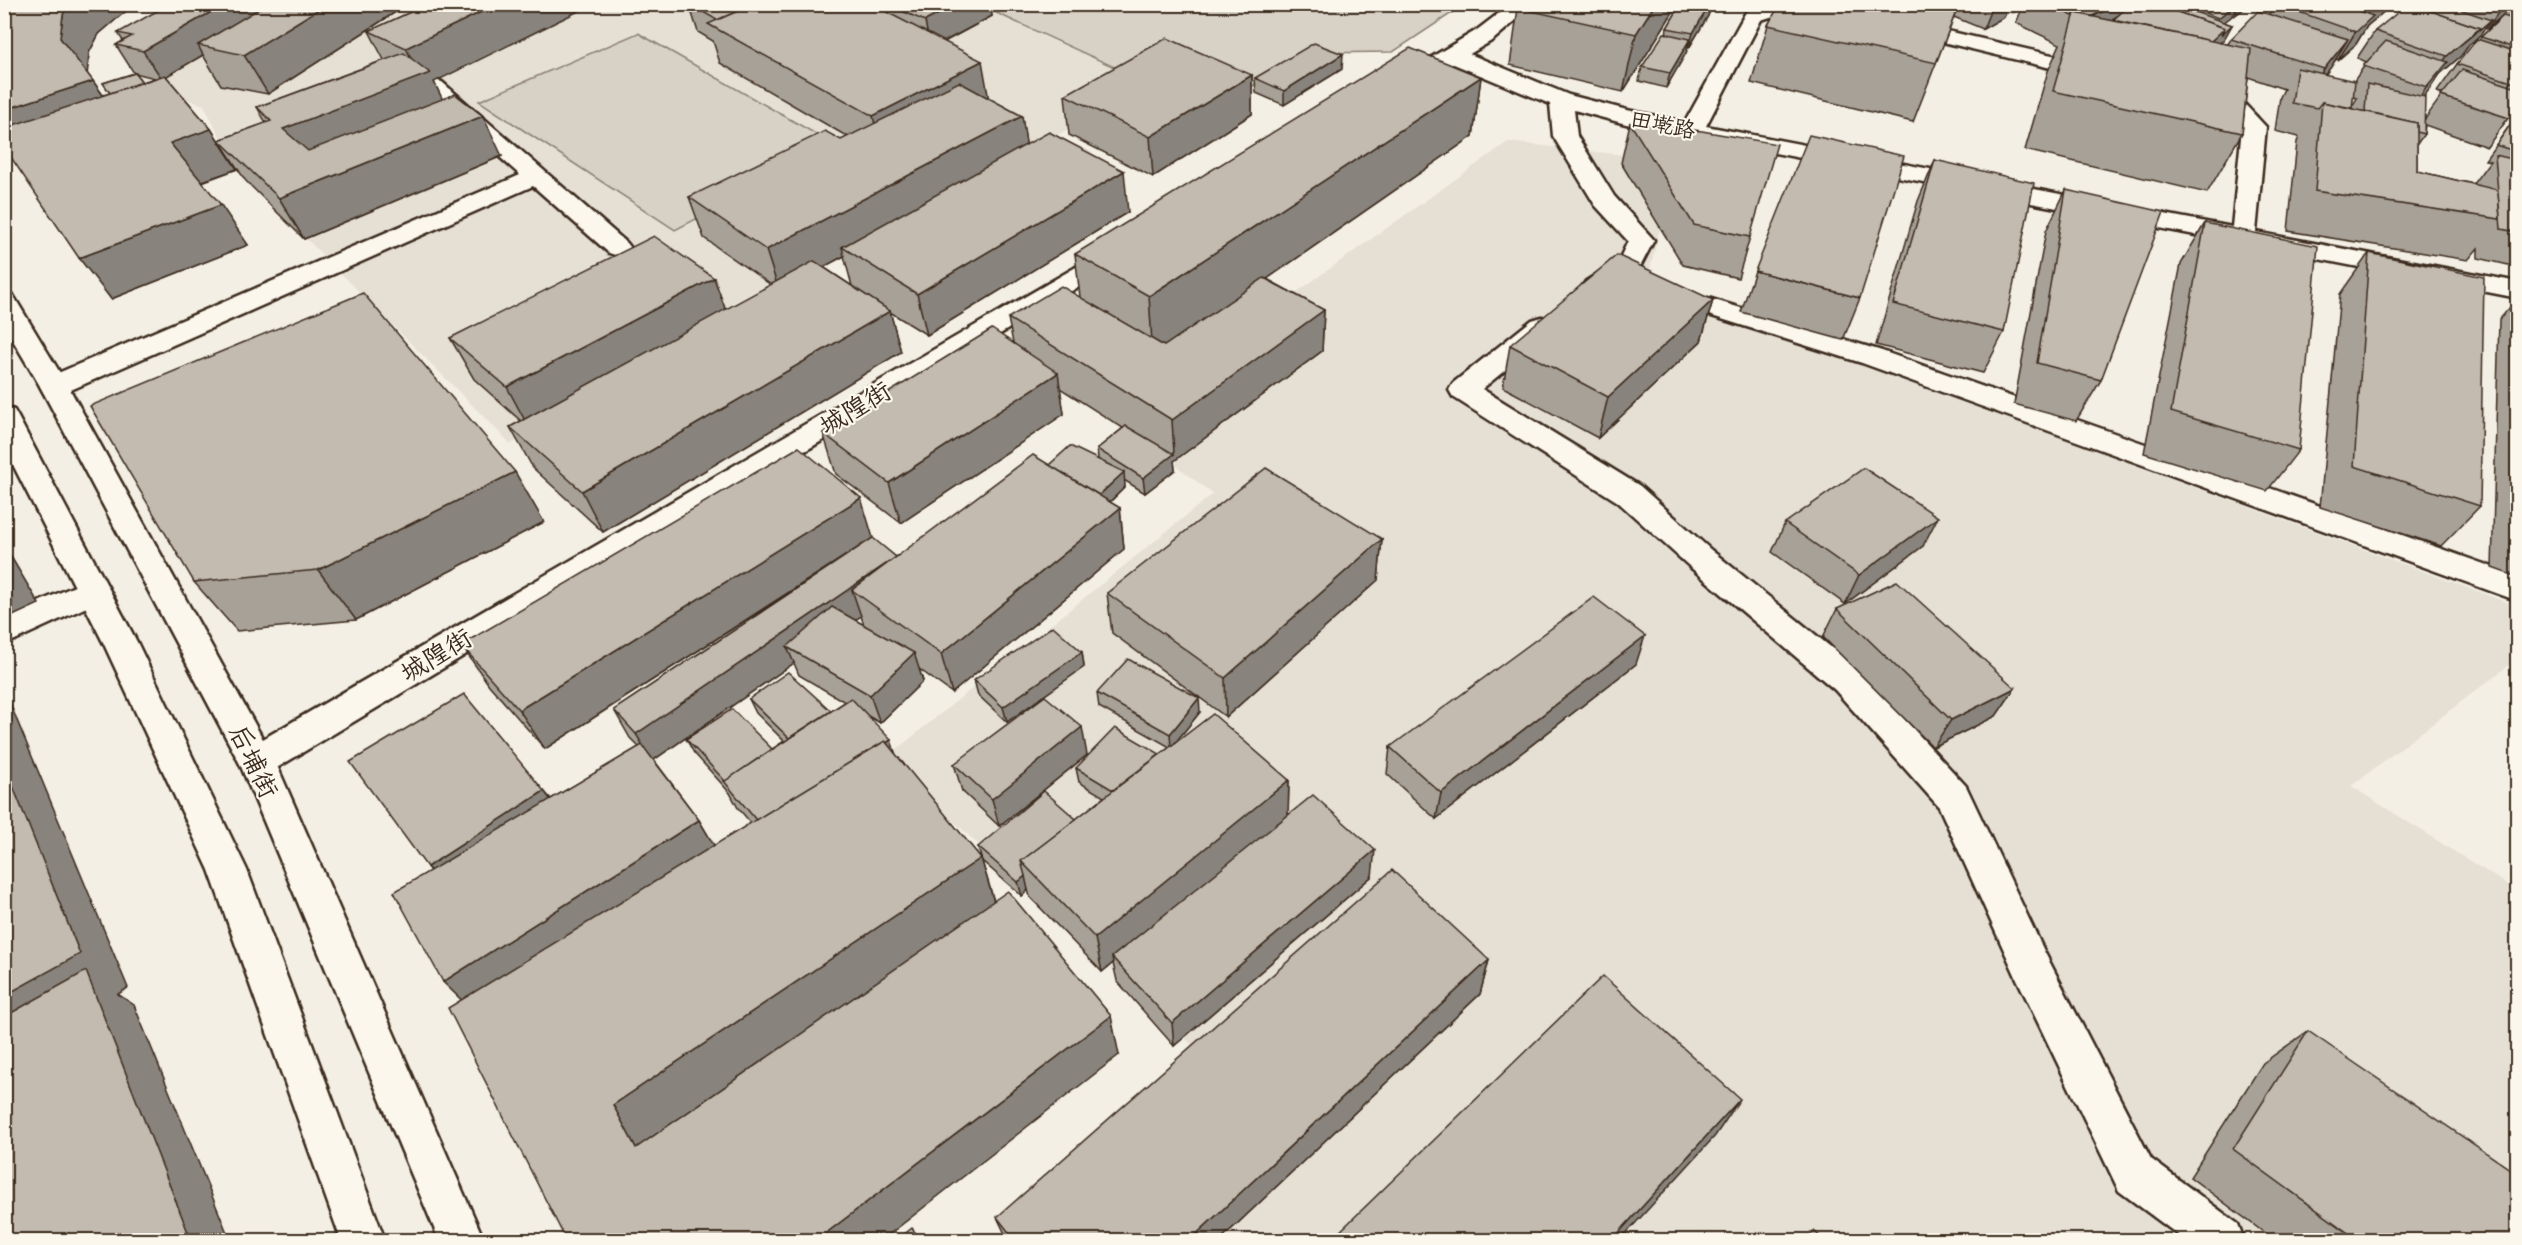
<svg xmlns="http://www.w3.org/2000/svg" width="2522" height="1245" viewBox="0 0 2522 1245" font-family="Caveat,'LXGW WenKai TC',sans-serif">
	<style>
		.built { fill: #e5dfd4 }
		.green { fill: #d8d1c6; stroke: #8a7e72; stroke-width: 1.5 }
		.lines { fill: none; stroke-linecap: round; stroke-linejoin: round }
		.street-casing { stroke: #3b2a1e; stroke-width: 5 }
		.secondary-casing { stroke: #3b2a1e; stroke-width: 5 }
		.primary-casing { stroke: #3b2a1e; stroke-width: 5 }
		.street { fill: #fbf7ec; fill-rule: evenodd }
		.secondary { fill: #fbf7ec; fill-rule: evenodd }
		.primary { fill: #fbf7ec; fill-rule: evenodd }
		.wall { fill: #a8a197; stroke: #3b2a1e; stroke-width: 1.5; fill-rule: evenodd }
		.shaded-wall { fill: #88837b; stroke: #3b2a1e; stroke-width: 1.5 }
		.building { fill: #c3bbb0; stroke: #3b2a1e; stroke-width: 1.5 }
		.labels { text-anchor: middle; stroke-width: 4.5; stroke-linejoin: round; paint-order: stroke }
		.far-street-label { font-size: 22px; fill: #3b2a1e; stroke: #fbf7ec }
		.street-label { font-size: 26px; fill: #3b2a1e; stroke: #fbf7ec }
	</style>
	<rect width="100%" height="100%" fill="#f3efe4"/>
	<filter id="ink" filterUnits="userSpaceOnUse"><feTurbulence type="fractalNoise" baseFrequency=".0167" numOctaves="2"/><feDisplacementMap in="SourceGraphic" scale="12" xChannelSelector="R" yChannelSelector="G"/><feConvolveMatrix kernelMatrix="1 2 1 2 8 2 1 2 1" color-interpolation-filters="sRGB"/></filter>
	<g filter="url(#ink)">
		<g class="built">
			<path d="M979,4L1149,83L511,444L236,168L204,105L135,82L137,44L182,5Z"/>
			<path d="M1508,142L1677,161L1646,285L2517,606V659L2351,786L2517,891V1240H1194L1100,1150L1192,1045L886,758L1213,494L1117,420Z"/>
		</g>
		<g class="green">
			<path d="M979,5H1464L1393,52L1308,53L1243,92L1149,83Z"/>
			<path d="M638,33L837,146L675,230L479,101Z"/>
		</g>
		<g class="lines">
			<g class="street-casing">
				<g id="street">
					<path d="M1769,4H1802L1799,8L1761,20L1706,126L2232,227L2242,128L2223,108L2197,102L2194,97L2197,92L2205,90L2239,98L2266,127L2256,232L2518,282V298L1626,124L1574,110L1577,136L1614,196L1654,240L1639,269L1604,293L1595,295L1586,293L1582,287L1586,281L1619,260L1628,241L1595,205L1553,136L1550,104L1444,60L1441,55L1444,50L1452,49L1460,50L1569,95L1627,110L1685,122L1746,12Z"/>
					<path d="M1904,21L2104,67L2107,72L2104,77L2096,79L1897,31L1893,27L1897,23Z"/>
					<path d="M434,80L442,82L627,243L631,248L627,253L618,256L609,253L533,186L64,393L54,395L44,393L40,386L44,379L520,175L426,92L423,87L426,82Z"/>
					<path d="M1708,298L1882,351L2518,576V601L1862,363L1699,312L1695,306L1699,300Z"/>
					<path d="M1542,317L1552,320L1556,326L1552,332L1482,389L1640,486L1711,550L1859,670L1966,786L2045,953L2151,1159L2238,1224L2244,1240H2185L2119,1191L2017,979L1939,807L1835,690L1689,566L1618,502L1453,397L1449,390L1453,383L1532,320Z"/>
					<path d="M93,578L104,581L109,590L104,599L4,645V617Z"/>
				</g>
			</g>
			<g class="secondary-casing">
				<g id="secondary">
					<path d="M1511,4H1535L1493,40L1411,89L1403,91L1395,89L1392,84L1395,79L1477,30Z"/>
					<path d="M1116,246L1125,249L1129,254L1125,259L270,772L257,776L244,772L239,761L244,750L1107,249Z"/>
				</g>
			</g>
			<g class="primary-casing">
				<g id="primary">
					<path d="M4,293L13,295L68,386L275,761L484,1240H439L240,764L40,386L4,325Z"/>
					<path d="M4,407L14,410L18,417L137,642L247,870L385,1240H341L209,870L103,642L4,447Z"/>
				</g>
			</g>
			<use href="#street" class="street"/>
			<use href="#secondary" class="secondary"/>
			<use href="#primary" class="primary"/>
		</g>
		<g class="wall">
			<path d="M4,4H135L120,16L99,34L89,53L87,73L103,95L110,93L103,83L134,73L116,45L123,41L118,33L408,4L268,94L221,85L203,55L166,76L211,129L237,169L202,182L248,245L111,299L12,157L9,158ZM135,73L155,78L142,82Z"/>
			<path d="M428,4L434,82L442,99L502,156L304,239L245,180L219,140L266,123L257,107L384,60L369,31Z"/>
			<path d="M689,4H990L992,16L944,42L988,98L1022,116L1026,145L1128,212L927,335L890,312L901,352L603,532L533,468L510,427L521,421L474,379L450,338L714,278L725,310L771,285L704,238L689,197L841,140L848,137L720,63L713,41L698,32ZM844,256L852,286L823,267Z"/>
			<path d="M1678,4L1623,92L1510,65L1518,8Z"/>
			<path d="M1681,4H1715L1712,11H1710L1708,16L1689,48L1688,47L1686,53L1666,88L1639,81L1642,67L1666,34L1667,28Z"/>
			<path d="M1780,4H2250L2234,16L2232,15L2224,22L2232,25L2224,39L2220,43L2228,44L2231,39L2269,14L2274,4H2393L2367,26L2356,44L2338,60L2336,59L2325,75L2354,81L2367,62L2357,58L2375,31L2415,4H2517V106L2487,147L2425,125L2424,134L2417,144V171L2473,184L2490,161L2485,160L2510,125L2517,128V267L2478,258V248L2468,260L2288,231L2297,142L2299,137L2275,131L2280,97L2284,89L2248,77L2242,133L2207,193L2025,150L2048,71L2060,44L2016,23L2023,6L2014,12L2008,9L2004,17L1983,29L1954,17L1913,122L1751,83L1768,25ZM2505,13L2481,37L2457,64L2437,92L2443,94L2425,119L2423,97L2440,74L2461,56L2469,45L2481,34L2485,28L2487,29ZM2353,97L2357,98L2352,107Z"/>
			<path d="M1342,69L1284,105L1256,93L1255,78Z"/>
			<path d="M1252,75V114L1153,177L1069,135L1065,95Z"/>
			<path d="M1481,77L1473,136L1267,279L1324,310L1322,351L1174,461L1175,470L1145,493L1124,480L1125,487L1110,502L1120,508L1124,549L952,693L919,669L923,681L880,723L868,716L896,755L981,858L994,901L1119,1055L462,1000L430,871L427,867L544,791L551,799L639,747L630,738L614,710L832,565L545,749L489,685L461,645L873,539L896,557L1049,465L1098,459L1097,449L1123,428L1060,388L1064,414L901,523L836,474L823,433L1013,343L1008,318L1080,297L1075,254ZM861,616L864,625L855,620ZM794,663L799,675L845,702L831,711L749,699L756,713L784,741L772,749L686,739L694,753L730,793L738,808L751,823L714,846L699,820L654,760Z"/>
			<path d="M1630,123L1750,237L1738,278L1683,265L1621,163Z"/>
			<path d="M1935,160L2004,332L1983,373L1876,345L1918,201Z"/>
			<path d="M2066,190L2101,380L2076,421L2014,404L2046,231Z"/>
			<path d="M2205,223L2299,450L2267,491L2144,453L2181,264Z"/>
			<path d="M2369,253L2480,506L2441,546L2320,507L2340,294Z"/>
			<path d="M1755,271L1860,298L1843,340L1741,312Z"/>
			<path d="M2517,299V577L2492,568L2499,320Z"/>
			<path d="M1713,300L1701,341L1598,438L1503,387L1510,345Z"/>
			<path d="M544,522L356,620L237,631L194,582Z"/>
			<path d="M1785,523L1923,546L1845,604L1772,552Z"/>
			<path d="M1382,539L1378,580L1226,717L1112,633L1107,593Z"/>
			<path d="M1837,609L2015,688L1996,716L1933,747L1823,637Z"/>
			<path d="M1082,652L1084,667L1007,722L978,695L974,680Z"/>
			<path d="M1636,664L1436,819L1387,774L1390,747Z"/>
			<path d="M1097,693L1200,712L1174,744L1289,780L1288,815L1372,876L1174,1046L1117,981L1113,963L1102,972L1030,897L1028,890L1022,896L982,861L978,847L1076,819L1104,797L1079,782L1076,768L1160,754L1170,747L1099,707Z"/>
			<path d="M1087,755L999,826L962,791L954,764Z"/>
			<path d="M1489,960L1480,994L1220,1240H1008L997,1217Z"/>
			<path d="M2308,1031L2512,1240H2274L2190,1177L2263,1063Z"/>
		</g>
		<g class="shaded-wall">
			<path d="M68,4H135L120,16L99,34L89,53L87,77L60,38L63,15Z"/>
			<path d="M225,4H288L198,45L203,55L162,79L143,51Z"/>
			<path d="M327,4H408L268,94L244,55Z"/>
			<path d="M498,4H593L434,82L449,112L306,169L283,129L420,76L406,48Z"/>
			<path d="M958,4H990L992,16L930,49L925,21Z"/>
			<path d="M1655,4H1678L1623,92L1636,34Z"/>
			<path d="M1710,4H1711L1708,16L1689,48L1693,33Z"/>
			<path d="M1993,4H2010L2004,17L1983,29Z"/>
			<path d="M2017,4H2024L2014,12Z"/>
			<path d="M2138,4L2109,21H2083L2117,5Z"/>
			<path d="M2237,4H2238L2231,17L2211,32L2218,18Z"/>
			<path d="M2240,4H2250L2234,16Z"/>
			<path d="M2377,4H2393L2367,26L2356,44L2338,60L2368,12Z"/>
			<path d="M2504,4H2511L2505,13L2487,29Z"/>
			<path d="M2491,20L2481,34L2469,45L2461,56L2440,74L2429,90L2408,115L2447,56Z"/>
			<path d="M2232,25L2224,39L2213,49L2201,50L2225,28Z"/>
			<path d="M1690,39L1686,53L1666,88L1670,73Z"/>
			<path d="M2348,39L2331,67L2307,97L2324,69Z"/>
			<path d="M1343,54L1342,69L1284,105V91Z"/>
			<path d="M982,61L989,100L882,156L873,116Z"/>
			<path d="M1252,75V114L1153,177L1150,137Z"/>
			<path d="M1481,77L1473,136L1153,358L1149,296Z"/>
			<path d="M93,81L121,121L9,158L4,152V110Z"/>
			<path d="M483,116L502,156L304,239L279,198Z"/>
			<path d="M1022,116L1028,156L842,247L844,256L779,291L766,250Z"/>
			<path d="M211,129L237,169L197,183L170,143Z"/>
			<path d="M1124,171L1128,212L927,335L917,294Z"/>
			<path d="M221,205L248,245L111,299L79,258Z"/>
			<path d="M714,278L729,319L529,428L507,387Z"/>
			<path d="M1713,300L1701,341L1598,438L1608,397Z"/>
			<path d="M1324,310L1322,351L1174,461L1175,470L1145,493L1143,478L1174,454L1172,420Z"/>
			<path d="M890,311L901,352L603,532L582,491Z"/>
			<path d="M1058,373L1064,414L901,523L889,483Z"/>
			<path d="M515,472L544,522L356,620L318,570Z"/>
			<path d="M1124,472L1125,487L1093,518L1091,503Z"/>
			<path d="M861,498L873,538L545,749L519,710Z"/>
			<path d="M1120,508L1124,549L952,693L941,654Z"/>
			<path d="M1938,517L1923,546L1845,604L1859,575Z"/>
			<path d="M1382,539L1378,580L1226,717L1225,678Z"/>
			<path d="M4,545L39,604L4,620Z"/>
			<path d="M896,557L852,590L861,616L803,656L787,647L794,663L652,761L636,734Z"/>
			<path d="M1645,636L1636,664L1436,819L1441,793Z"/>
			<path d="M1082,652L1084,667L1007,722L1003,707Z"/>
			<path d="M914,653L923,681L880,723L870,695Z"/>
			<path d="M2015,688L1996,716L1933,747L1951,720Z"/>
			<path d="M4,689L128,988L118,994L134,1005L230,1240H191L4,1059Z"/>
			<path d="M1199,698L1200,712L1171,748L1170,734Z"/>
			<path d="M1082,727L1087,755L999,826L992,799Z"/>
			<path d="M891,740L900,767L762,827Z"/>
			<path d="M1289,780L1288,818L1112,957L1113,963L1102,972L1095,938Z"/>
			<path d="M544,791L564,817L451,893L427,867Z"/>
			<path d="M699,820L721,857L477,1015L443,982Z"/>
			<path d="M1375,850L1372,876L1174,1046L1172,1023Z"/>
			<path d="M981,858L994,902L636,1148L613,1105Z"/>
			<path d="M1025,876L1028,890L1022,896L1018,882Z"/>
			<path d="M1489,960L1480,994L1220,1240H1190Z"/>
			<path d="M1111,1016L1119,1055L882,1240H817Z"/>
			<path d="M1740,1099L1715,1136L1620,1240H1612Z"/>
		</g>
		<g class="building">
			<path d="M4,4H68L63,15L60,38L93,81L4,110Z"/>
			<path d="M169,4H225L143,51L116,45L132,36L118,33Z"/>
			<path d="M267,4H327L244,55L198,45Z"/>
			<path d="M428,4H498L406,48L369,31Z"/>
			<path d="M689,4H754L717,20Z"/>
			<path d="M754,4H871L982,61L873,116L708,24Z"/>
			<path d="M886,4H958L925,21Z"/>
			<path d="M1521,4H1655L1636,34L1518,8Z"/>
			<path d="M1681,4H1710L1693,33L1667,28Z"/>
			<path d="M1780,4H1959L1936,63L1768,25Z"/>
			<path d="M2047,4H2116L2117,5L2092,16L2075,13L2073,16Z"/>
			<path d="M2131,4H2154L2225,28L2211,41L2113,20Z"/>
			<path d="M2154,4H2172L2232,25L2221,35L2225,28Z"/>
			<path d="M2183,4H2237L2218,18Z"/>
			<path d="M2276,4H2339L2373,16L2356,32Z"/>
			<path d="M2346,4H2377L2368,12Z"/>
			<path d="M2408,4H2412L2480,28L2447,56L2375,31Z"/>
			<path d="M2415,4H2445L2491,20L2479,30L2480,28L2414,5Z"/>
			<path d="M2258,11L2348,39L2324,69L2231,39Z"/>
			<path d="M2075,13L2251,49L2242,133L2053,91Z"/>
			<path d="M2503,16L2517,20V49L2481,37Z"/>
			<path d="M1664,33L1690,39L1670,73L1642,67Z"/>
			<path d="M1167,38L1252,75L1150,137L1065,95Z"/>
			<path d="M2477,39L2517,52V84L2457,64Z"/>
			<path d="M2386,41L2448,62L2427,87L2363,66Z"/>
			<path d="M1314,43L1343,54L1284,91L1255,78Z"/>
			<path d="M1410,48L1481,77L1149,296L1075,254Z"/>
			<path d="M404,53L430,73L283,129L308,151L455,94L483,116L279,198L219,140L271,121L257,107Z"/>
			<path d="M2297,68L2355,81L2352,108L2322,102L2317,108L2292,103Z"/>
			<path d="M2462,70L2517,88V106L2509,118L2441,96Z"/>
			<path d="M135,73L142,82L110,93L103,83Z"/>
			<path d="M165,75L211,129L170,143L221,205L79,258L4,147V128Z"/>
			<path d="M959,82L1022,116L766,250L689,197L825,131L841,140Z"/>
			<path d="M2367,84L2425,97L2424,134L2417,132V123L2365,111Z"/>
			<path d="M2322,102L2417,123V171L2498,190L2500,219L2315,191Z"/>
			<path d="M1630,123L1702,131L1777,144L1750,237L1694,225Z"/>
			<path d="M2510,125L2517,128V152L2496,145Z"/>
			<path d="M1049,132L1124,171L917,294L842,247Z"/>
			<path d="M1809,135L1904,156L1860,298L1755,271Z"/>
			<path d="M2495,155L2517,160V232L2501,229Z"/>
			<path d="M1935,160L2034,183L2004,332L1893,304Z"/>
			<path d="M2066,190L2164,212L2101,380L2037,363Z"/>
			<path d="M2205,223L2318,246L2299,450L2171,412Z"/>
			<path d="M654,236L714,278L507,387L450,338Z"/>
			<path d="M2369,253L2484,277L2480,506L2354,466Z"/>
			<path d="M1617,255L1713,300L1608,397L1510,345Z"/>
			<path d="M814,261L890,311L582,491L510,427Z"/>
			<path d="M1264,278L1324,310L1172,420L1008,318L1061,286L1164,346Z"/>
			<path d="M363,293L515,472L318,570L194,582L90,406Z"/>
			<path d="M992,329L1058,373L889,483L823,433Z"/>
			<path d="M1126,426L1174,454L1143,478L1097,449Z"/>
			<path d="M1070,446L1124,472L1099,495L1049,465Z"/>
			<path d="M799,447L861,498L519,710L461,645Z"/>
			<path d="M1033,455L1120,508L941,654L852,590Z"/>
			<path d="M1266,468L1382,539L1225,678L1107,593Z"/>
			<path d="M1864,468L1938,517L1859,575L1785,523Z"/>
			<path d="M873,538L896,557L636,734L614,710Z"/>
			<path d="M1897,581L2015,688L1951,720L1837,609Z"/>
			<path d="M1594,597L1645,636L1441,793L1390,747Z"/>
			<path d="M832,607L914,653L870,695L787,647Z"/>
			<path d="M1053,626L1082,652L1003,707L974,680Z"/>
			<path d="M1128,659L1199,698L1170,734L1097,693Z"/>
			<path d="M788,672L831,711L789,738L749,699Z"/>
			<path d="M464,694L544,791L427,867L350,762Z"/>
			<path d="M1045,696L1082,727L992,799L954,764Z"/>
			<path d="M851,698L891,740L886,743L885,741L756,820L724,781Z"/>
			<path d="M732,709L772,749L725,781L686,739Z"/>
			<path d="M1213,714L1289,780L1095,938L1021,861Z"/>
			<path d="M1115,728L1160,754L1113,790L1076,768Z"/>
			<path d="M885,741L981,858L613,1105L636,1148L1008,891L1111,1016L817,1240H566L448,1008Z"/>
			<path d="M642,745L699,820L443,982L394,892Z"/>
			<path d="M4,764L80,954L4,996Z"/>
			<path d="M1044,791L1076,819L1021,861L1025,876L1018,882L978,847Z"/>
			<path d="M1313,795L1375,850L1172,1023L1112,957Z"/>
			<path d="M1392,870L1489,960L1190,1240H1015L997,1217Z"/>
			<path d="M86,971L191,1240H4V1017Z"/>
			<path d="M1603,976L1740,1099L1612,1240H1331Z"/>
			<path d="M2308,1031L2517,1174V1229L2512,1240H2358L2233,1149Z"/>
			<path d="M912,1228L921,1240H897Z"/>
			<path d="M1814,1231L1824,1240H1806Z"/>
		</g>
	</g>
	<g class="labels">
		<g class="far-street-label">
			<text transform="translate(1663 124) rotate(11)" y="8">田墘路</text>
		</g>
		<g class="street-label">
			<text transform="translate(855 408) rotate(-31)" y="9">城隍街</text>
			<text transform="translate(436 655) rotate(-31)" y="9">城隍街</text>
			<text transform="translate(254 761) rotate(64)" y="9">后埔街</text>
		</g>
	</g>
	<rect width="2522" height="1245" fill="none" stroke="#fbf7ec" stroke-width="24"/>
	<rect x="12" y="12" width="2498" height="1221" fill="none" stroke="#3b2a1e" stroke-width="2" filter="url(#ink)"/>
</svg>
